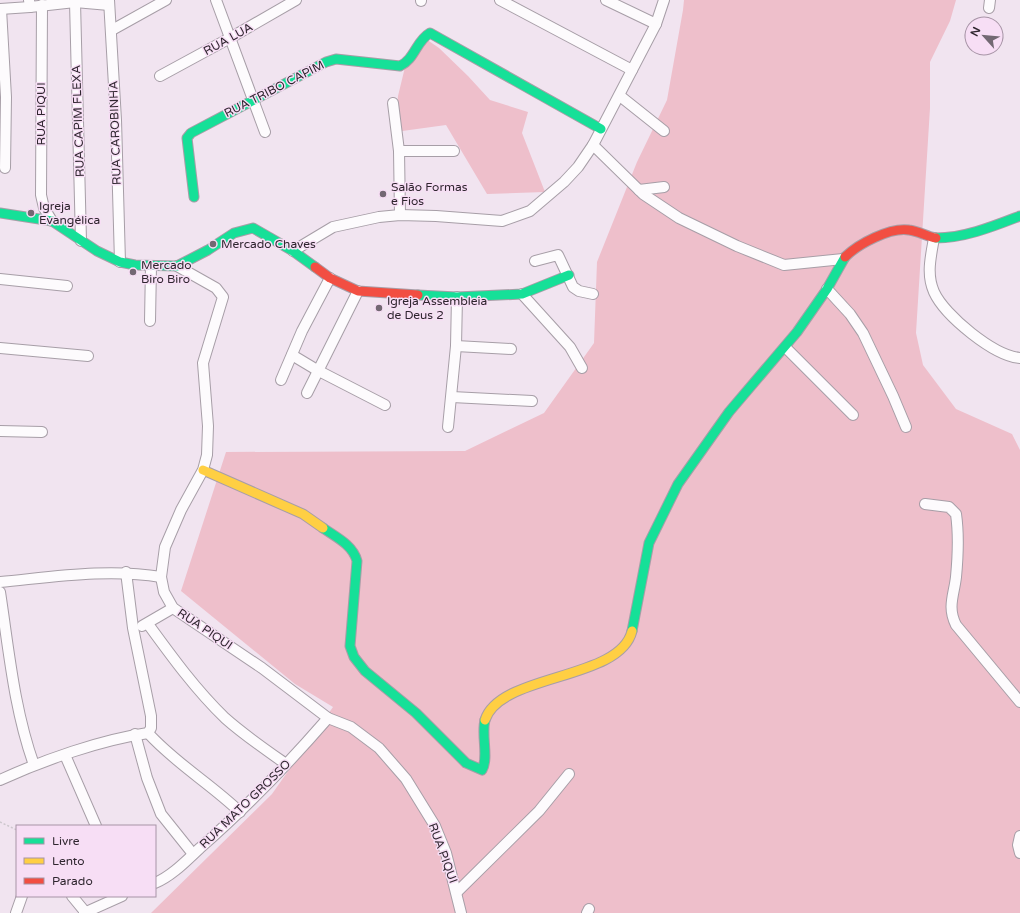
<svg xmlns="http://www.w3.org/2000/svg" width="1020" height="913" viewBox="0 0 1020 913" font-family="'Varela Round',sans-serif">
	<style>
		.forest { fill: #eebfcb }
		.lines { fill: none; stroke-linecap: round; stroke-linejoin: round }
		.street-casing { stroke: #a79ea7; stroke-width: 12 }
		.fast-casing { stroke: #a79ea7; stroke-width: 11 }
		.slow-casing { stroke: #a79ea7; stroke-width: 11 }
		.jam-casing { stroke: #a79ea7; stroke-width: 11 }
		.path { stroke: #ccc7cc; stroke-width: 1.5; stroke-dasharray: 2 2; stroke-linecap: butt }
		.street { stroke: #fdfbfd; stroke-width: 10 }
		.fast { stroke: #16e098; stroke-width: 9 }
		.slow { stroke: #ffcf43; stroke-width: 9 }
		.jam { stroke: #f24e42; stroke-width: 9 }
		.poi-dot { fill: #736873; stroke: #f7def5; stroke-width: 1.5 }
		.labels { text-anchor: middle; stroke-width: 3; stroke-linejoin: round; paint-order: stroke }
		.street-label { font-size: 12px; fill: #2f262f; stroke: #f7def5 }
		.poi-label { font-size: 12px; fill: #2f262f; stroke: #f7def5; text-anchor: start }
	</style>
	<rect width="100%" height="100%" fill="#f1e4f0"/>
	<g class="forest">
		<path d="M684,0H956L950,21L930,62V108L916,333L923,365L956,409L1012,434L1020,450V913H151L272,794L333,707L295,684L181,591L226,452L465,451L544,413L594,343L597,262L637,162L667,100L683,10Z"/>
		<path d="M423,37L439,48L468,76L490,100L528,112L522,133L545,192L487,194L446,125L395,132L398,96L406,63Z"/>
	</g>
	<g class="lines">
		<g class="street-casing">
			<g id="street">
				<path d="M29,0L30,7L75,2L109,5"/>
				<path d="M109,0L116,120L120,262"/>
				<path d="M216,0L265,132"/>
				<path d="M421,0V1"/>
				<path d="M500,0L632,70"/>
				<path d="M606,0L656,24"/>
				<path d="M75,2L81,241"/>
				<path d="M42,5L41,195L44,208L52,221"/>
				<path d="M989,8L990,0"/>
				<path d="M0,9L30,7"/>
				<path d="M1,9L6,97L5,168"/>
				<path d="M112,30L166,0"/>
				<path d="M160,76L230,38L296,0"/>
				<path d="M620,96L664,131"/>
				<path d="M393,103L399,151L400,215"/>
				<path d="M593,145L643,194L679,218L737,246L784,265L843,259"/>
				<path d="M399,151H454"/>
				<path d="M639,190L664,187"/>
				<path d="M934,238C931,256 926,274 934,292C945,316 994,356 1020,358"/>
				<path d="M293,251L333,227L379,217L400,215L436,216L502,221L530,211L564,182L578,167L593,145L656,24L664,0"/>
				<path d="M535,261L558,255L573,287L579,291L593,294"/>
				<path d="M177,266L216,288L223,297L203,363L208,426L207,455L203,470L181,510L165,547L161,577L164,592L173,608L262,668L328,718L351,727L379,748L406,779L435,826L446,853L461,913"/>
				<path d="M0,279L67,286"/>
				<path d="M827,289L850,314L863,333L893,396L906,427"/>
				<path d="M522,294L570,347L582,368"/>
				<path d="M150,321L151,266"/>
				<path d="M456,346L511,349"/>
				<path d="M0,348L88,356"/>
				<path d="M786,348L853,415"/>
				<path d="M292,355L317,370L385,405"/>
				<path d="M281,380L302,331L330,278"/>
				<path d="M307,393L358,291"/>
				<path d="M452,397L532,401"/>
				<path d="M448,427L456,346L457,297"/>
				<path d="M0,431L42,432"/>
				<path d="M925,504L949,507L956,514C959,535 958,556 956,577C954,595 947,607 956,625L1020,702"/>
				<path d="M0,582C53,577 108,568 161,577"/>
				<path d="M0,592C9,651 14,709 34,765"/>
				<path d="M148,624C172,657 196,690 225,718C244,735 266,750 286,764"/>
				<path d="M142,626L173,608"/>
				<path d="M148,733C175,763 211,784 240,812"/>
				<path d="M135,734L147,778L161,814L193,854"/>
				<path d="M65,755L96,826"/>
				<path d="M0,780C44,760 100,740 148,733L151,728V716L133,628L126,572"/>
				<path d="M1020,836L1018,845L1020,853"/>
				<path d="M155,883C172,876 187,860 200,848C246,808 288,764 328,718"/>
				<path d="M457,892L539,811L569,774"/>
				<path d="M72,896L86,913"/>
				<path d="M16,913L22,896"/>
				<path d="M84,913L122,896"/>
				<path d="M587,913L589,909"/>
			</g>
		</g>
		<g class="fast-casing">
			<g id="fast">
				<path d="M194,197L187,138L191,133L326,62L336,59L400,66C415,59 416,41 430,33L601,129"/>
				<path d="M0,213L52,221L97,251L120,262L135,265L177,266L208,250L234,233L253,228L293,251L315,267"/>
				<path d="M936,238C965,238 994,226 1020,216"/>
				<path d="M418,295L457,297L522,294L569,275"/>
				<path d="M323,528C336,537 353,545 357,561L350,646L354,657L365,671L416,713L466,763L482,770C489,758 481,735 485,720"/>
				<path d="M632,631L649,543L678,484L729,412L797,332L827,289L845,257"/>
			</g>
		</g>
		<g class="slow-casing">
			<g id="slow">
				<path d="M203,470L303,514L323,528"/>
				<path d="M485,720C500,673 620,681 632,631"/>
			</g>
		</g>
		<g class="jam-casing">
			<g id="jam">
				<path d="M845,257C858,244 890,227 909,230C919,231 927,237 936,238"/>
				<path d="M315,267L330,278L358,291L418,295"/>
			</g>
		</g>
		<path class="path" d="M0,822L17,830"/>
		<use href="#street" class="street"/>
		<use href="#fast" class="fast"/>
		<use href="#slow" class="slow"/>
		<use href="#jam" class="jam"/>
	</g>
	<g class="poi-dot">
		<circle cx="383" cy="194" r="4"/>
		<circle cx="31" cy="213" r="4"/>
		<circle cx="213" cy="244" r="4"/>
		<circle cx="133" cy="272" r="4"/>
		<circle cx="379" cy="308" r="4"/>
	</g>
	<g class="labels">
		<g class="street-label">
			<text transform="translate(228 39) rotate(-29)" y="4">RUA LUA</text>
			<text transform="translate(274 89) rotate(-27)" y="4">RUA TRIBO CAPIM</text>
			<text transform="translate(41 114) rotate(-90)" y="4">RUA PIQUI</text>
			<text transform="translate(78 121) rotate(-92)" y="4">RUA CAPIM FLEXA</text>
			<text transform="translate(115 133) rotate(-92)" y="4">RUA CAROBINHA</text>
			<text transform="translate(205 629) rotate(34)" y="4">RUA PIQUI</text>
			<text transform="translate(245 804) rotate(-44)" y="4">RUA MATO GROSSO</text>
			<text transform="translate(443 853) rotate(70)" y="4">RUA PIQUI</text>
		</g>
		<g class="poi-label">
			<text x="391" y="191">Salão Formas<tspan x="391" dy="14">e Fios</tspan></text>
			<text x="39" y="210">Igreja<tspan x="39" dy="14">Evangélica</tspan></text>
			<text x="221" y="248">Mercado Chaves</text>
			<text x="141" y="269">Mercado<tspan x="141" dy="14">Biro Biro</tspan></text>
			<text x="387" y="305">Igreja Assembleia<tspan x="387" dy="14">de Deus 2</tspan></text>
		</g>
	</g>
	<rect x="16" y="825" width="140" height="72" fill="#f7def5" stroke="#a794a6"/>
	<rect x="24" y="838" width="20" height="6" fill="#16e098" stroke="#a794a6"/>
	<text x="52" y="845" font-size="12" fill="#2f262f">Livre</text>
	<rect x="24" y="858" width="20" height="6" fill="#ffcf43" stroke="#a794a6"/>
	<text x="52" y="865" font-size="12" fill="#2f262f">Lento</text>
	<rect x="24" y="878" width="20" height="6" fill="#f24e42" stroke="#a794a6"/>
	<text x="52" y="885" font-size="12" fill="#2f262f">Parado</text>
	<g transform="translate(984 36) rotate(297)"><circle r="19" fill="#f7def5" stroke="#a794a6"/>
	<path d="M0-3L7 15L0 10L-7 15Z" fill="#736873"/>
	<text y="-6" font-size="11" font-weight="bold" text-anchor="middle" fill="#2f262f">N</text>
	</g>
</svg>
